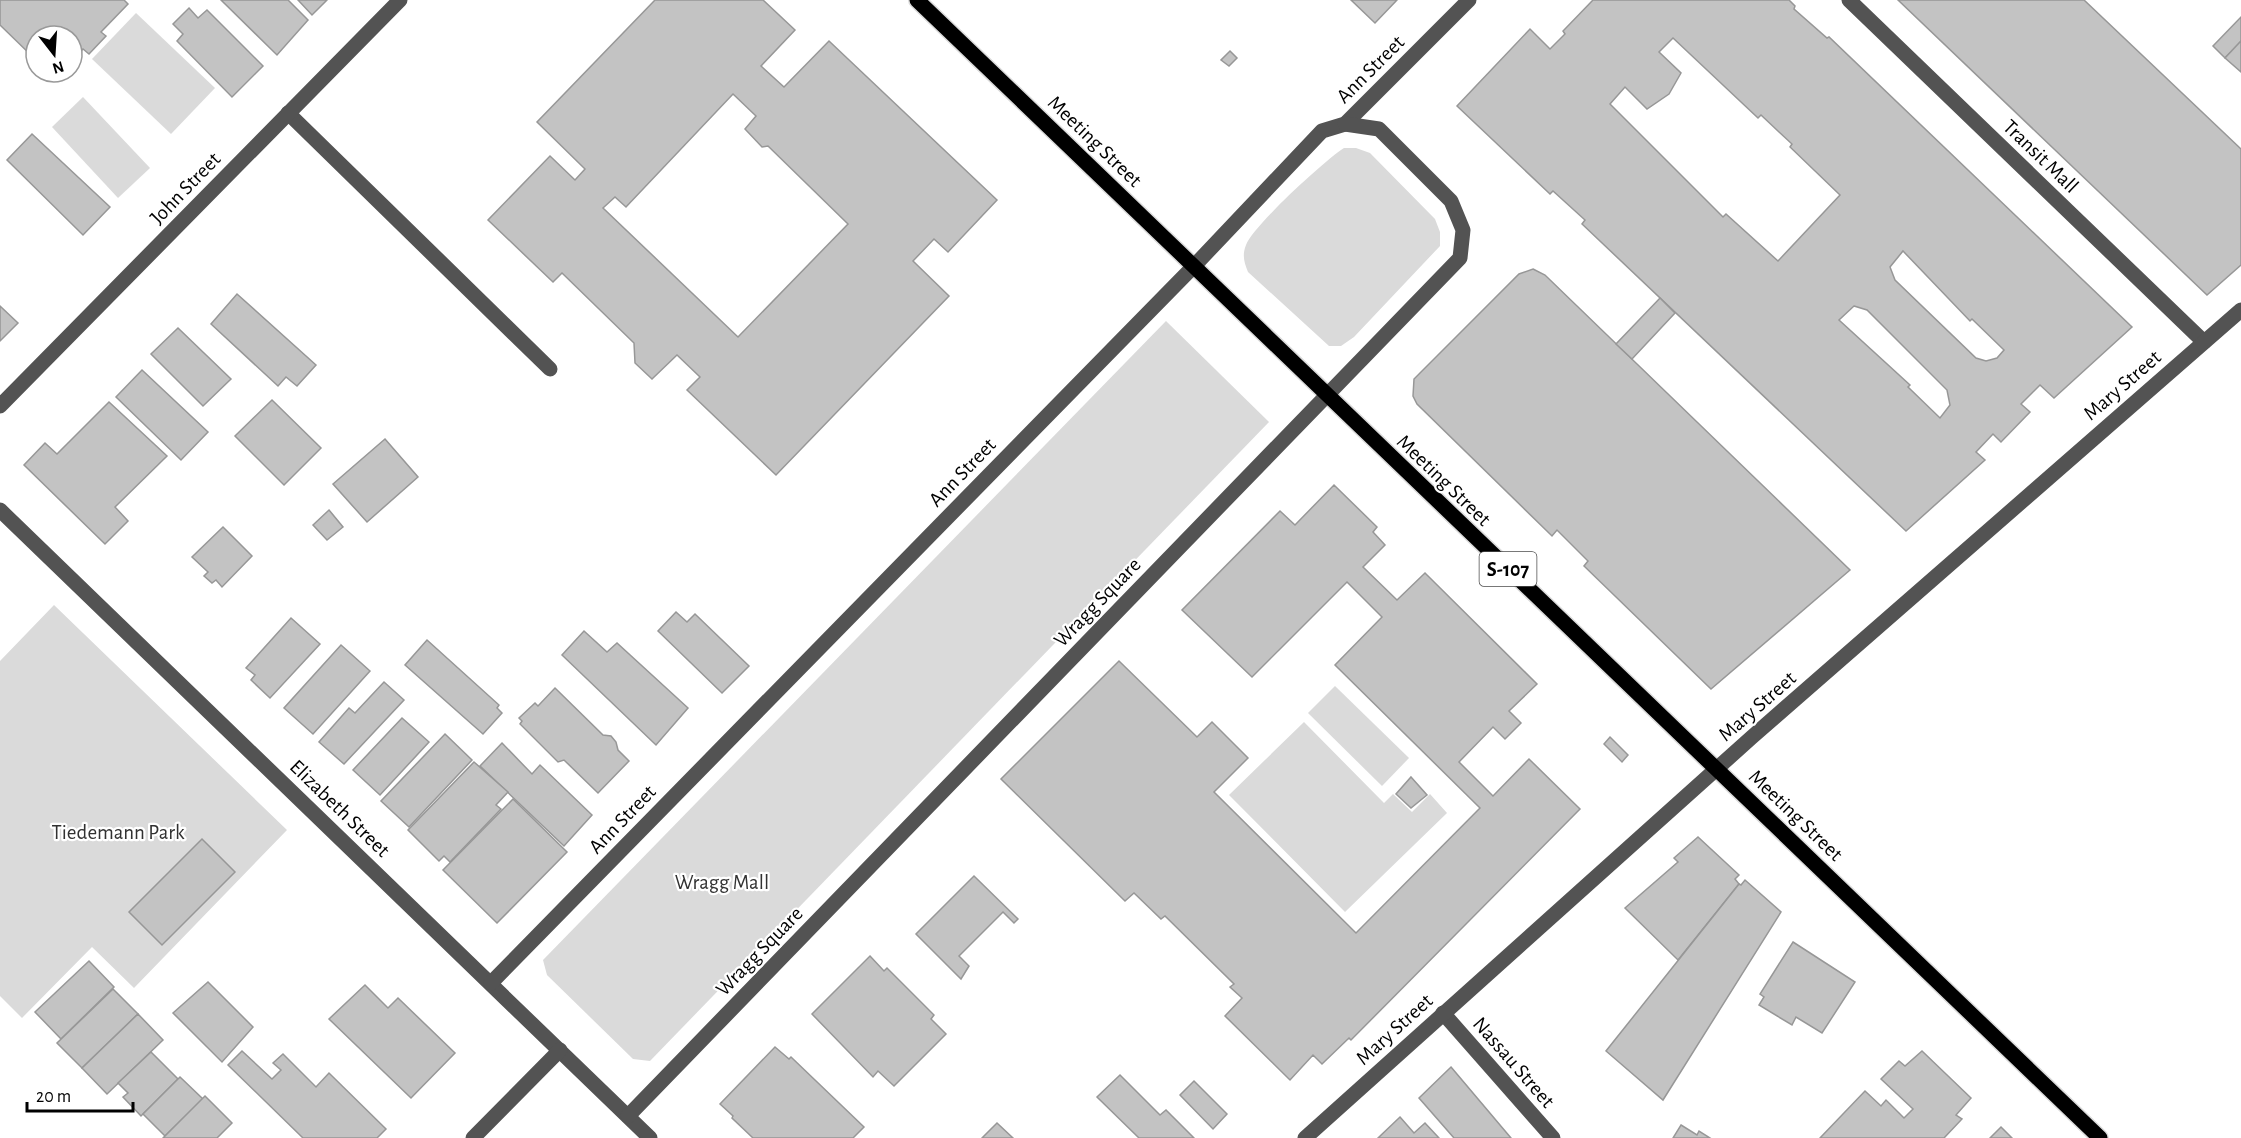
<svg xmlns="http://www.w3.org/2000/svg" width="2241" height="1138" viewBox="0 0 2241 1138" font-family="'Alegreya Sans',sans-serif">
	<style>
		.green { fill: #dadada }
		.building { fill: #c3c3c3; stroke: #979797; stroke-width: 1.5; fill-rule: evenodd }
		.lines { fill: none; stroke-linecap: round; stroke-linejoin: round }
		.major-casing { stroke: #dbdbdb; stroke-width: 18 }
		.minor { stroke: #535353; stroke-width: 15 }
		.major { stroke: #000; stroke-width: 15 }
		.labels { text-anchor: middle; stroke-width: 4.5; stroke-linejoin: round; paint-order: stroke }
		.shield { fill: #fff; stroke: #4c4c4c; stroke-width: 1.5 }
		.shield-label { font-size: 20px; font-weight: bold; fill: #000 }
		.street-label { font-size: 21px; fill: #000; stroke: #fff }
		.park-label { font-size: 21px; fill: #313131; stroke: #fff }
	</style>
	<rect width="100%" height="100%" fill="#fff"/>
	<g class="green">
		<path d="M136,13L215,88L171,134L92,59Z"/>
		<path d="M83,97L150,168L118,198L52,127Z"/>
		<path d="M1344,148H1356L1370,153L1435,219L1440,232V246L1354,337L1341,346H1329L1248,272C1244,262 1242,255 1246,245C1253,226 1325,160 1344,148Z"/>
		<path d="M1166,321L1269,422L650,1061L633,1059L547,975L543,960Z"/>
		<path d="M54,605L287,830L134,988L92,947L22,1018L0,996V661Z"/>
		<path d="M1335,686L1409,758L1382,786L1308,713Z"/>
		<path d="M1304,722L1384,803L1393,794L1412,812L1430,794L1447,813L1345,912L1229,795Z"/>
	</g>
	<g class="building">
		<path d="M0,0H124L128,4L101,32L106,36L89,54L83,49L72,60V36H36V60L0,25Z"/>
		<path d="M221,0H288L308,20L277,55Z"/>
		<path d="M298,0H327L312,15Z"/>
		<path d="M655,0H763L795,30L761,66L784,87L829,41L997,200L948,252L934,239L913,261L949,296L776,475L687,390L700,377L677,355L652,379L635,363L634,343L562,273L553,282L488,220L550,156L575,180L585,169L537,122ZM733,94L756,116L745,129L762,147L768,146L848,224L738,337L603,208L615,197L626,207Z"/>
		<path d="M1351,0H1397L1375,23Z"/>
		<path d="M1593,0H1789L1795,6L1794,9L1827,38L1829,37L2132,327L2054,398L2040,385L2021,404L2030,412L2001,442L1993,434L1976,452L1985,460L1906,531L1582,224L1585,220L1553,191L1550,194L1457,106L1530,29L1550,49L1565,34L1563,31ZM1673,38L1758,118L1761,115L1779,132L1792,144L1790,147L1840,195L1778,261L1726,214L1723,217L1610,104L1625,87L1647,109L1669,94L1681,73L1659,52ZM1903,251L1970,321L1972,319L2004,350L1997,358L1986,361L1976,358L1895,280L1890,267ZM1854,306L1867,310L1947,390L1950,405L1940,418L1908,387L1910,385L1839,320Z"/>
		<path d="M1898,0H2084L2241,149V265L2207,295Z"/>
		<path d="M189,8L198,18L207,10L263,66L232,97L177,41L183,34L173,24Z"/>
		<path d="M2241,17V41L2225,58L2213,46Z"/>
		<path d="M2241,41V72L2225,58Z"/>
		<path d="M1230,51L1237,58L1229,66L1221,60Z"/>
		<path d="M32,134L110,207L83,235L7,160Z"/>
		<path d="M1533,269L1545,275L1850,570L1711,689L1584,566L1588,561L1557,530L1552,536L1417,404L1413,396L1414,379L1519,274Z"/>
		<path d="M237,294L316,365L297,386L286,377L278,386L211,324Z"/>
		<path d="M1660,298L1675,313L1632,359L1616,344Z"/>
		<path d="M0,306L18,323L0,341Z"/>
		<path d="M178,328L231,379L203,406L151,354Z"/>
		<path d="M142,370L208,432L181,460L116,397Z"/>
		<path d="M272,400L321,448L284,485L235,436Z"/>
		<path d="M109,402L167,456L115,507L128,521L105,544L24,465L45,443L57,454Z"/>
		<path d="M385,439L418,477L367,522L333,484Z"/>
		<path d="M1334,485L1377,527L1373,532L1385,545L1363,567L1397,600L1425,573L1537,684L1509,711L1521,723L1505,739L1493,727L1459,762L1493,796L1529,759L1580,809L1351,1040L1349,1038L1322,1064L1313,1055L1290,1080L1225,1016L1242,998L1230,987L1234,984L1165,916L1161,919L1134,893L1125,901L1001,779L1119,661L1197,737L1212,722L1248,758L1214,792L1356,933L1480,808L1335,665L1382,617L1347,582L1252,677L1182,610L1280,511L1295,525Z"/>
		<path d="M329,510L343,527L327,540L313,525Z"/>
		<path d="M223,527L252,556L222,587L216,580L212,583L204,576L208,572L192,557Z"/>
		<path d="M676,612L687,622L695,614L749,666L722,693L658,631Z"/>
		<path d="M291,618L320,644L270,698L251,680L255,675L246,668Z"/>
		<path d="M584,631L607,652L617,643L688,708L656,745L562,655Z"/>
		<path d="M427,640L499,705L497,708L502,713L483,734L405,665Z"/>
		<path d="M341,645L370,671L313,734L284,708Z"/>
		<path d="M384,682L404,700L344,764L319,742L349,708L355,713Z"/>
		<path d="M555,688L603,735L611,736L616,742L618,750L629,761L598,793L564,760L558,762L520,724L522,721L519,718L535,703L538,706Z"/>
		<path d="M402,718L429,742L380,795L353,770Z"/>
		<path d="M445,734L472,760L409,827L381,801Z"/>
		<path d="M1610,737L1628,755L1622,762L1604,744Z"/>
		<path d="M502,743L532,774L540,765L592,815L564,846L480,766Z"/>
		<path d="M474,762L508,792L496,805L501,809L450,862L444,856L439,861L408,830Z"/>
		<path d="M1411,777L1427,795L1411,808L1396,794Z"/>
		<path d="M513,799L567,852L497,923L443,870Z"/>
		<path d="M1698,837L1739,875L1735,879L1739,884L1678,960L1625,908L1678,862L1674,858Z"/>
		<path d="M202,839L235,872L162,945L129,912Z"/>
		<path d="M974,876L1018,919L1014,923L1003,912L959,956L969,966L961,979L916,934Z"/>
		<path d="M1745,880L1781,912L1663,1100L1606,1051L1739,884L1741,885Z"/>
		<path d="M1793,942L1855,982L1822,1033L1796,1017L1792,1025L1759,1005L1764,997L1760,994Z"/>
		<path d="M870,956L884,971L887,968L934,1015L931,1019L946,1034L894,1086L878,1071L873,1077L812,1014Z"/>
		<path d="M89,961L114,987L61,1039L35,1012Z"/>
		<path d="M208,982L253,1027L222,1062L173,1013Z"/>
		<path d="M365,985L388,1008L398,998L455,1053L411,1098L329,1019Z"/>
		<path d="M113,989L138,1014L82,1068L57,1043Z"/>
		<path d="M138,1014L163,1040L107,1094L82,1068Z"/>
		<path d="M775,1047L789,1059L791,1057L864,1127L853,1138H753L732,1118L733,1116L720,1104Z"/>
		<path d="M242,1051L272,1079L281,1070L273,1063L283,1054L316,1087L329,1073L386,1129L377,1138H303L228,1065Z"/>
		<path d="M1922,1051L1971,1098L1956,1115L1962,1119L1944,1138H1820L1865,1091L1881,1106L1886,1100L1904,1118L1913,1109L1881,1079L1899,1061L1905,1066Z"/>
		<path d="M151,1052L178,1079L141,1116L123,1097L128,1093L118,1083Z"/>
		<path d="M1451,1067L1511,1138H1454L1419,1098Z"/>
		<path d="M1120,1075L1160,1115L1166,1110L1194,1138H1139L1097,1097Z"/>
		<path d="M180,1077L203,1099L165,1136L143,1114Z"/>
		<path d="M1194,1081L1227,1114L1213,1129L1180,1095Z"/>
		<path d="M205,1096L232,1123L217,1138H163Z"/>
		<path d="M1400,1117L1414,1133L1425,1123L1439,1138H1378Z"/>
		<path d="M997,1123L1013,1138H982Z"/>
		<path d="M1681,1125L1697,1135L1699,1131L1710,1138H1673Z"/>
		<path d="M2001,1127L2012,1138H1990Z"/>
	</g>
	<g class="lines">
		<g class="major-casing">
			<path id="major" d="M917,0L2100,1138"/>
		</g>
		<g class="minor">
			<path d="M1849,0L2204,342"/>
			<path d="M288,113L550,369"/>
			<path d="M0,406L400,0"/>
			<path d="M0,510L650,1138"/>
			<path d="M491,983L1195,265L1322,131L1345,124L1469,0"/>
			<path d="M1443,1013L1553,1138"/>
			<path d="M628,1116L1460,258L1463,230L1451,201L1379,129L1345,124"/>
			<path d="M473,1138L560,1050"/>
			<path d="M1305,1138L1752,737L2241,310"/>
		</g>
		<use href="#major" class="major"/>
	</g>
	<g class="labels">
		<rect class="shield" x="1479.5" y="552" width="57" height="34" rx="4.5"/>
		<g class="shield-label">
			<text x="1508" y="576">S-107</text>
		</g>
		<g class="street-label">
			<text transform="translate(1370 69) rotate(-45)" y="7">Ann Street</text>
			<text transform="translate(1095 141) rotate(44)" y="7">Meeting Street</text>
			<text transform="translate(2041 156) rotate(44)" y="7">Transit Mall</text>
			<text transform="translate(185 188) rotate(-46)" y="7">John Street</text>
			<text transform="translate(2122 385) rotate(-41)" y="7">Mary Street</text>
			<text transform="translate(962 472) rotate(-46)" y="7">Ann Street</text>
			<text transform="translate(1444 480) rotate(44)" y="7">Meeting Street</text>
			<text transform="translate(1097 602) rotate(-46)" y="7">Wragg Square</text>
			<text transform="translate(1757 706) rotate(-41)" y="7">Mary Street</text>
			<text transform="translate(340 808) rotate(44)" y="7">Elizabeth Street</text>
			<text transform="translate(1796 815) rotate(44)" y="7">Meeting Street</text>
			<text transform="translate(622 819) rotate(-46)" y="7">Ann Street</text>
			<text transform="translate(759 951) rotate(-46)" y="7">Wragg Square</text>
			<text transform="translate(1394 1029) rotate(-42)" y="7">Mary Street</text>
			<text transform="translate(1514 1062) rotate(49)" y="7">Nassau Street</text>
		</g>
		<g class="park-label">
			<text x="118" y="839">Tiedemann Park</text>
			<text x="722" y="889">Wragg Mall</text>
		</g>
	</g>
	<g transform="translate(54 54) rotate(163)"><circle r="28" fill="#ffffff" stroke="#999999" stroke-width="1.5"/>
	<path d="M0-4.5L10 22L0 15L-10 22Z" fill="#000000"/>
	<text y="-9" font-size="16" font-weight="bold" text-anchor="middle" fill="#000000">N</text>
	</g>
	<path d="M27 1102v9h106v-9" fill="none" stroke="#000000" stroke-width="3"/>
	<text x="36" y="1102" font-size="18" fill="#000000" stroke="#ffffff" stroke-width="4.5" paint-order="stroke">20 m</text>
</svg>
